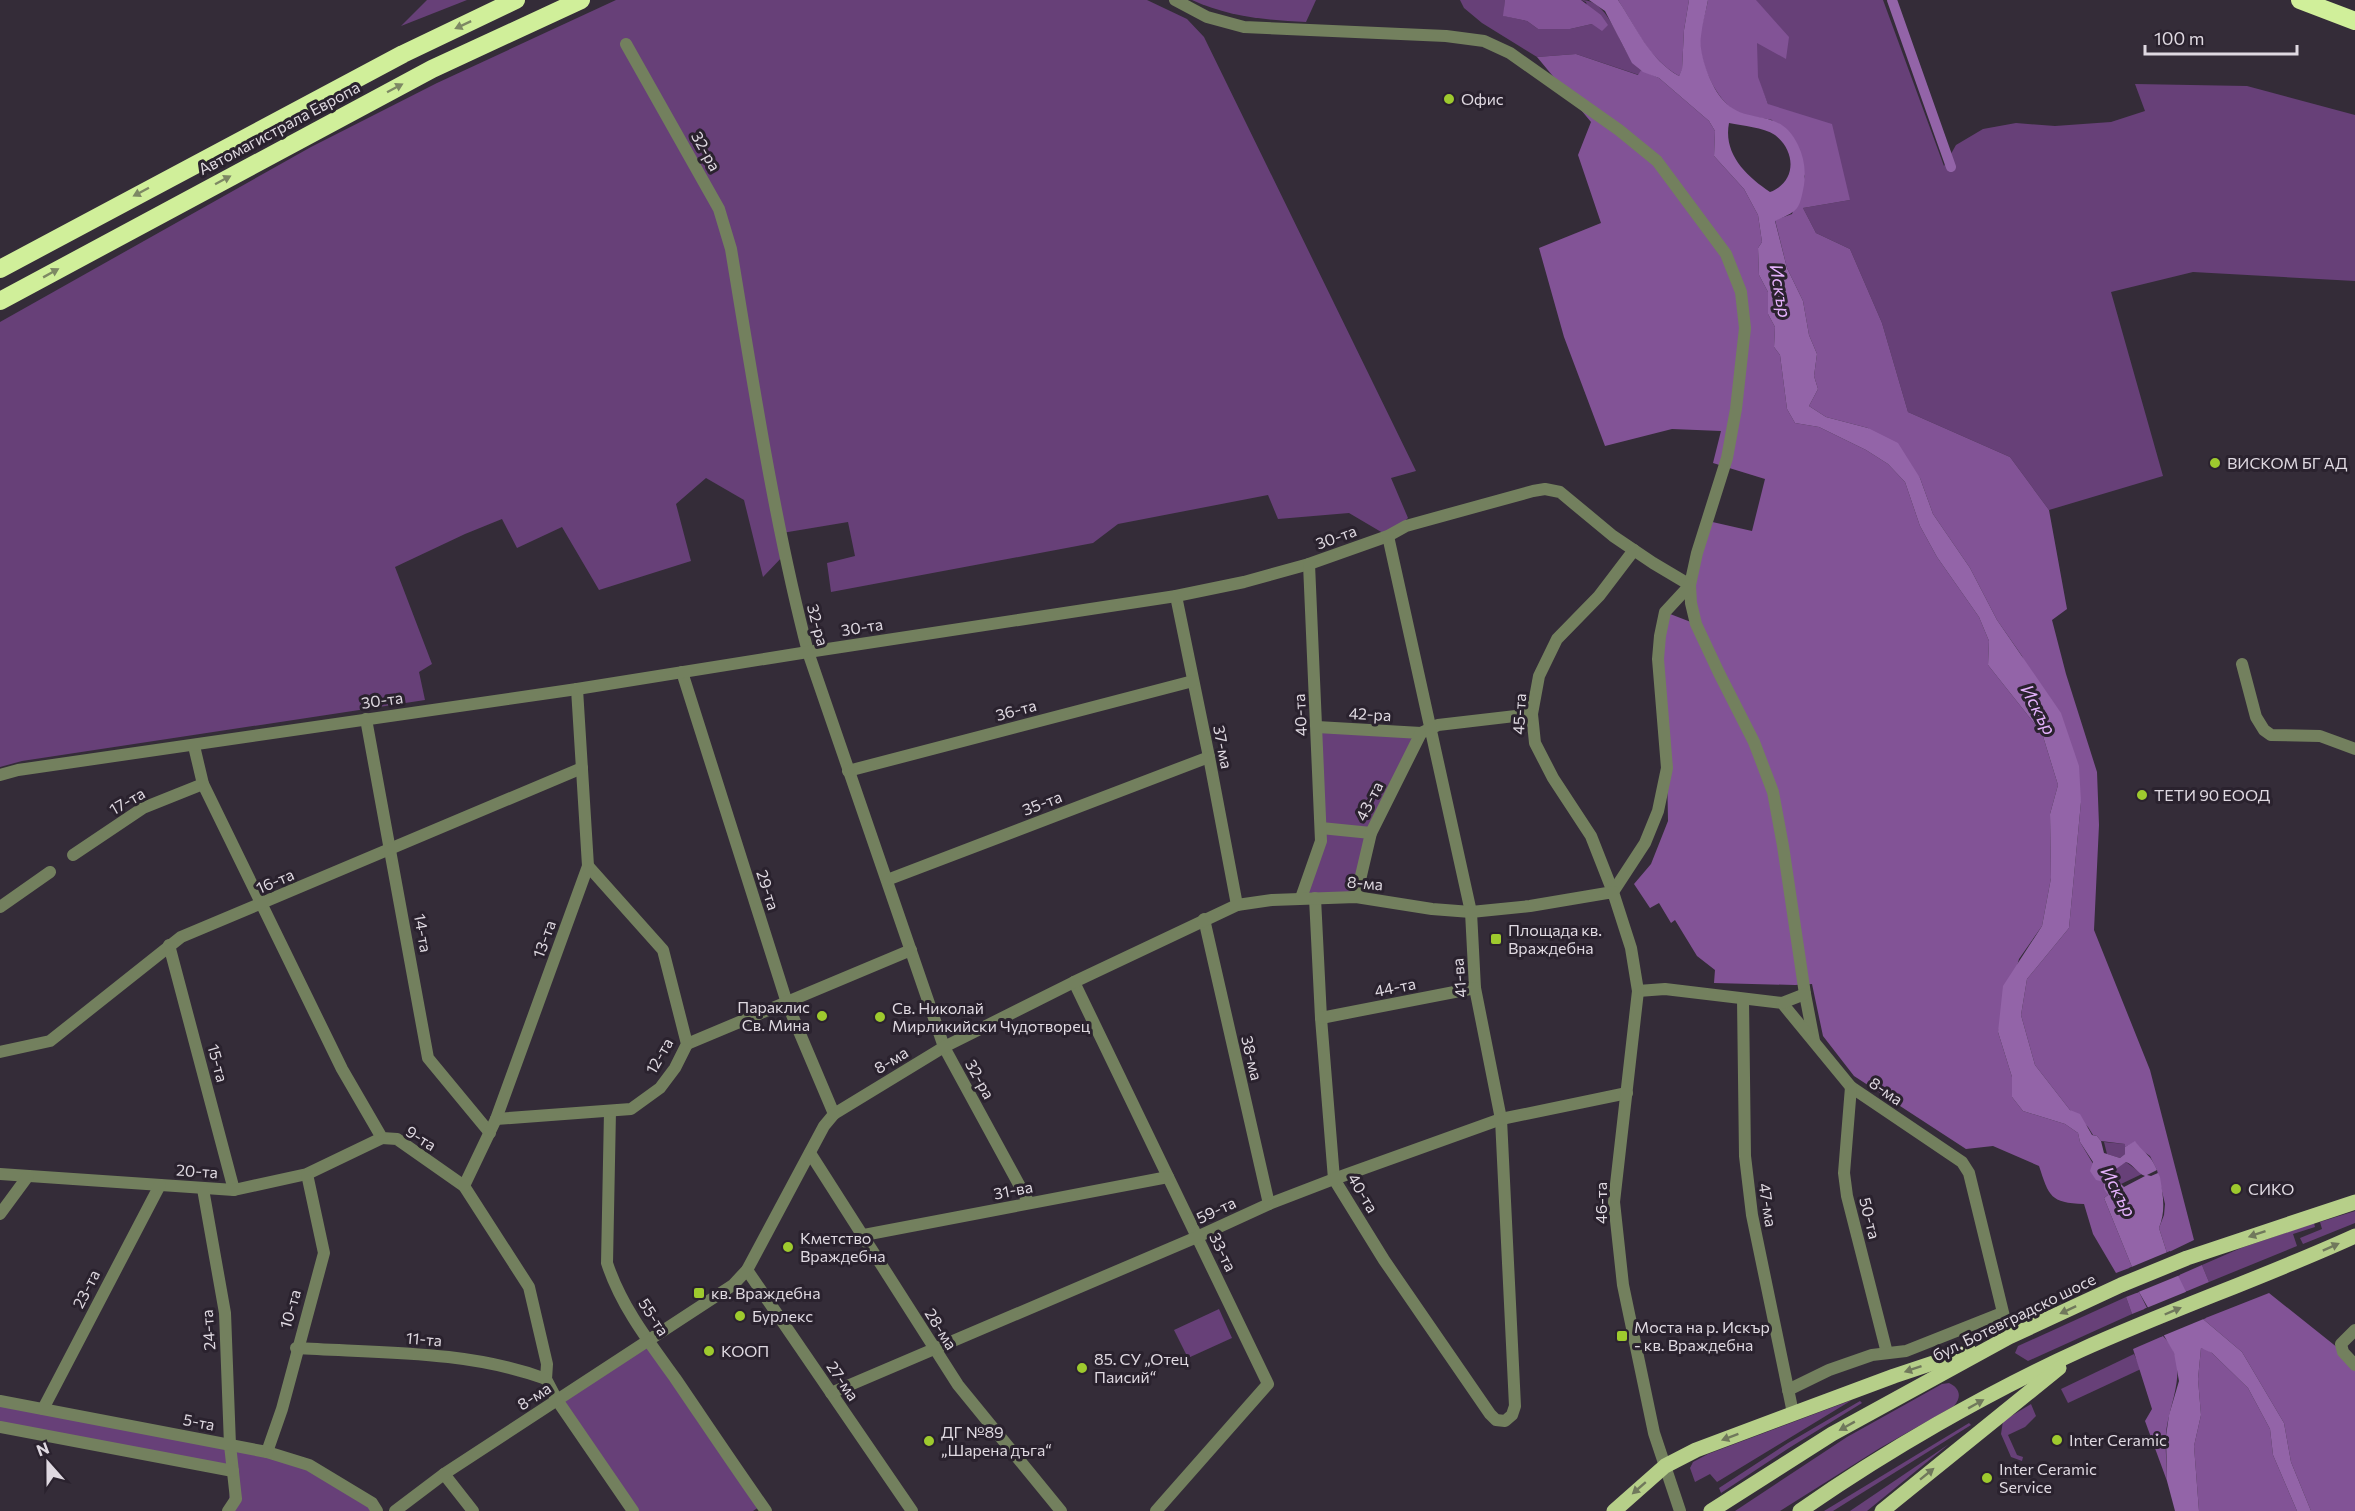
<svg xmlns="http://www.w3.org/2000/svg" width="2355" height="1511" viewBox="0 0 2355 1511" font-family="Commissioner,sans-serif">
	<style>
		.green { fill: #674078 }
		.forest { fill: #825396 }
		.water { fill: #9364a8; fill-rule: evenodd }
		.pier { fill: #342c38 }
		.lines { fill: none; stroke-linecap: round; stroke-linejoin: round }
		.canal { stroke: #9364a8; stroke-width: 10 }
		.minor { stroke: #73805e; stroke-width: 12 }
		.tertiary { stroke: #73805e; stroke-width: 12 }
		.primary { stroke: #b6cf89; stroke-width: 15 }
		.motorway { stroke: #d0ef9a; stroke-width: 18 }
		.oneway { fill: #7d8864 }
		.oneway2 { fill: #70785c }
		.poi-dot { fill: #9eca2e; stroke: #2a222e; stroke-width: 2 }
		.labels { text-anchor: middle; stroke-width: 6; stroke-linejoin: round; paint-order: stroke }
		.poi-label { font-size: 16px; fill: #dfd9e1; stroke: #2a222e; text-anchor: start }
		.street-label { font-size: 16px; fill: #dfd9e1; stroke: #2a222e }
		.water-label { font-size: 18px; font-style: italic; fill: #e4b1fb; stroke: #2a222e }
	</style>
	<rect width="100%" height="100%" fill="#342c38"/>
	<g class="green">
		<path d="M427,0H467L401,26Z"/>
		<path d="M616,0H1147L1187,19L1204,37L1416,471L1391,478L1408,518L1388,536L1349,513L1278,519L1268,495L1118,524L1093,543L831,592L827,563L855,556L848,522L782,533L786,553L763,577L744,500L706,478L676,504L691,561L599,590L562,527L517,548L502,519L465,534L395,567L432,664L419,672L425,700L22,761L0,767V322L311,147L437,83Z"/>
		<path d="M1192,0H1316L1306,22C1266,20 1229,17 1192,0Z"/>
		<path d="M1460,0H1505L1504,16L1527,21L1538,29H1570L1592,24L1586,2L1581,0C1613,0 1618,52 1641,70L1639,75L1576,54L1537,57L1482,23L1464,8Z"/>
		<path d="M1756,0H1883L1944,166L1956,145L1983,129L2016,123L2055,126L2111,122L2145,111L2135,84L2247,86L2355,115V281L2193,272L2111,292L2163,476L2049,510L2010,457L1908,412L1882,323L1850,249L1816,233L1803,208L1850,200L1768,104L1757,77Z"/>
		<path d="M1317,727L1421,733L1371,833L1356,897L1301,898L1316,858Z"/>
		<path d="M2104,1142L2125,1144V1154L2120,1158L2107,1154Z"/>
		<path d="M2126,1162L2142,1174L2121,1184L2114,1177L2116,1168Z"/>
		<path d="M2355,1211V1223L2303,1244L2300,1238L2322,1229L2320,1222Z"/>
		<path d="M2314,1223L2315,1227L2293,1234L2297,1246L2209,1282L2202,1265L2241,1248Z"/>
		<path d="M2126,1297L2132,1314L2028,1361L2015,1353L2018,1346Z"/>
		<path d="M1219,1309L1232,1338L1188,1358L1174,1330Z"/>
		<path d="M648,1340L762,1505L753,1511H633L557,1400Z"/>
		<path d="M2134,1354L2141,1369L2068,1403L2061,1389Z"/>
		<path d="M1949,1383C1960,1388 1962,1397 1954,1406L1880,1448L1780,1511H1735L1847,1437L1942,1384Z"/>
		<path d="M1852,1400L1717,1482L1710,1474L1695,1482L1690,1468L1693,1462L1708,1454Z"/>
		<path d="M0,1401L309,1465L377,1511H228L232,1471L0,1427Z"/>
		<path d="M1860,1401L1862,1403L1789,1448L1721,1493L1719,1488L1788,1443Z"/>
		<path d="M2031,1404L2036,1416L2025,1427L2008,1435L2017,1455L2023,1457L2022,1461L2011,1457L2001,1434L2003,1421Z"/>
		<path d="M1969,1423L1971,1425L1833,1511H1824Z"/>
		<path d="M1949,1444L1867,1511H1850Z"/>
	</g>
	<g class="forest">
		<path d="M1505,0H1581L1601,15L1608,25L1602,31L1592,24L1570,29H1538L1527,21L1503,16Z"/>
		<path d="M1618,0H1689L1684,30L1682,70L1679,76C1648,58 1637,29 1618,0Z"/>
		<path d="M1708,0H1756L1789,37L1786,59L1757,43L1758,77L1768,104L1832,124L1850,200L1803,208L1816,233L1850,249L1882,323L1908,412L2010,457L2049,510L2067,609L2052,620L2066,674L2097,772L2099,825L2094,930L2150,1070L2194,1240L2167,1253L2159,1228L2164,1215L2165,1204L2157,1170L2150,1156L2140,1149L2135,1142L2125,1147V1144L2101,1141L2097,1136L2093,1135L2088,1127L2070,1110L2035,1065L2021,1015L2027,979L2069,928L2081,802L2022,656L1997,620L1970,568L1933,514L1920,478L1868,428L1826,417L1809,406L1818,389L1814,376L1817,354L1809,335L1803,301L1787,268L1775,220L1792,214L1805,176L1772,120C1761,117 1744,117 1735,111C1716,99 1698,61 1700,37C1701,25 1706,12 1708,0Z"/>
		<path d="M1576,54L1638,75L1641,70L1659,78L1709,121L1715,131L1714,156L1744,189L1758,215L1762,242L1758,248L1759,275L1768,292V314L1775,327L1774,347L1780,355L1787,409L1795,423L1819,427L1866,450L1888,464L1905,482L1920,526L1937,557L1979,617L1989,641L1988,665L2042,733L2058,785L2050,814L2051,878L2042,926L2019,959L1998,1032L2012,1077V1097L2023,1111L2065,1124L2078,1133L2080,1142L2104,1182L2108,1195L2104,1198L2132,1267L2116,1273L2093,1234L2084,1204C2050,1203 2049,1196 2039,1166L1993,1146L1966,1149L1854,1076L1823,1036L1812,984L1795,985L1714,983L1715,970L1697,956L1675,920L1671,923L1659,903L1650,908L1634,884L1651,864L1668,821L1667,768L1661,717L1665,612L1696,624L1691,603L1708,521L1752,531L1765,479L1713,463L1721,431L1672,429L1605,446L1564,337L1539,248L1601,223L1578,155L1591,122L1537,57Z"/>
		<path d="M2202,1265L2209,1282L2185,1292L2177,1276Z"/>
		<path d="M2139,1292L2147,1308L2132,1314L2126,1297Z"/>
		<path d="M2269,1293L2343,1352L2355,1365V1511H2311L2291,1462L2284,1423L2242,1352L2203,1319Z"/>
		<path d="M2163,1336C2192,1365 2169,1401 2166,1434C2165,1449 2167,1465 2167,1481L2145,1421L2152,1409L2133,1349Z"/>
		<path d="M2201,1348L2206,1349L2212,1353L2248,1388L2270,1429L2273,1455L2297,1511H2199L2194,1446L2201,1415L2198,1379Z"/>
	</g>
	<path class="water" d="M1589,0H1618C1637,28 1649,59 1679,76L1682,69L1684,30L1689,0H1708C1706,12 1702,24 1701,36C1698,53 1711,87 1723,100C1746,127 1779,105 1798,145C1804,157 1806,171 1804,185C1799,211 1799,210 1775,221L1787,268L1803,301L1809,335L1817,354L1814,376L1818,389L1809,406L1826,417L1868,428L1898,443L1920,478L1933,514L1970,568L1997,620L2061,713L2079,766L2081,802L2069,928L2027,979L2021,1015L2035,1065L2070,1110L2080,1114L2092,1135L2097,1136L2101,1141L2104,1153L2120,1158L2125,1154V1147L2135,1141C2145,1155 2150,1153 2157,1170L2147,1175L2151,1176L2158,1173L2160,1177C2163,1196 2166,1210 2159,1228L2167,1253L2190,1300L2203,1319L2242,1352L2284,1423L2291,1462L2311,1511H2297L2273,1455L2270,1429L2248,1388L2212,1353L2201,1348L2198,1379L2201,1415L2194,1446L2199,1511H2175L2167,1481L2166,1436L2169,1415L2179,1381L2174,1353L2139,1292L2132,1267L2104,1198L2108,1195L2104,1189V1182L2096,1180L2090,1171L2093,1162L2080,1142L2078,1133L2065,1124L2023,1111L2012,1097V1077L1998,1032L2003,986L2042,926L2051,878L2050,814L2058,785L2042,733L1988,665L1989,641L1979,617L1937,557L1920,526L1905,482L1888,464L1866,450L1819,427L1795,423L1787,409L1780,355L1774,347L1775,327L1768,314V292L1759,275L1758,248L1762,242L1758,215L1744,189L1714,156L1715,131L1709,121L1659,78L1643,72L1632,63L1605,11ZM1729,123C1743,126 1763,127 1775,135C1796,151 1797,182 1770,192C1746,176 1723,154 1729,123ZM2126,1162C2134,1165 2137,1173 2145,1176L2124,1187L2114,1177L2116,1169Z"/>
	<g class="pier">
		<path d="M2170,1251L2180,1275L2136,1293L2129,1268Z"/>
		<path d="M2188,1291L2206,1318L2160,1337L2144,1309Z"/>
	</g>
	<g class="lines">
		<path class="canal" d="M1892,0L1951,167"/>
		<g class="minor">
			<path d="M1175,0L1207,17L1244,27L1446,36L1484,41L1510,53L1619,130L1657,161L1726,254L1741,292L1745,328L1736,409L1727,458L1697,553L1690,585L1691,603L1696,624L1719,673L1754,742L1773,792L1783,846L1805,994L1814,1041"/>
			<path d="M626,44L719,209L731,249C753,382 774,521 808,652L944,1047L1029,1203"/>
			<path d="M1176,596L1209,757L1237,905"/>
			<path d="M2242,664L2256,717L2264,730L2271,735L2320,736L2355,749"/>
			<path d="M682,672L787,1003L834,1114"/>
			<path d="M366,719L428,1058L490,1133"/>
			<path d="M1317,727L1421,733"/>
			<path d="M194,746L203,784L342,1069L382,1138L397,1139L464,1186L529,1287L547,1364L546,1379L557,1400L633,1511"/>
			<path d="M848,771L1193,681"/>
			<path d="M0,775L18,770L577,689L808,652L1176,596L1244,582L1309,564L1388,536L1406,526L1533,491L1545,489L1560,492L1613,536L1653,563L1690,585"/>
			<path d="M1321,828L1371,833"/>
			<path d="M73,855L143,808L203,784"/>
			<path d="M887,880L1209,757"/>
			<path d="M1613,892L1591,836L1553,778L1535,743L1532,714L1539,676L1557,639L1599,596L1634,550"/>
			<path d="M1613,892L1645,843L1658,811L1667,768L1658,659L1660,636L1665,612L1690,585"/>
			<path d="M1356,897L1371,833L1421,733L1438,725L1532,714"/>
			<path d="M1301,898L1321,841L1309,564"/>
			<path d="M1315,898L1321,1018L1334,1179L1384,1260L1490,1414L1496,1420L1505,1421L1512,1415L1515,1406L1501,1119L1475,988L1471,912L1388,536"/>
			<path d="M0,907L50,872"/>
			<path d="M1204,919L1269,1204"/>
			<path d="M169,945L234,1190"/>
			<path d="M1074,982L1268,1384L1156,1511"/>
			<path d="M1638,991L1665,989L1782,1003L1851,1087L1962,1162L1969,1173L2009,1337"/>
			<path d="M1743,999L1745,1156L1752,1215L1793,1413"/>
			<path d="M1782,1003L1805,994"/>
			<path d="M1321,1018L1475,988"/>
			<path d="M687,1044L911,950"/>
			<path d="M0,1052L50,1041L181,937L582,768"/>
			<path d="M1851,1087L1844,1173L1847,1196L1887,1353"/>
			<path d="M610,1111L607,1263C621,1306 649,1342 675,1378C705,1422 735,1467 766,1511"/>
			<path d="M496,1119L631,1109L660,1088L675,1068L687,1044L663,950L588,866"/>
			<path d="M810,1153L958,1385L1061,1511"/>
			<path d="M0,1174L234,1190L307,1174L382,1138"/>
			<path d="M464,1186L496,1119L588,866L577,689"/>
			<path d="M203,1189L225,1313L230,1445L236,1499L228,1511"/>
			<path d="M0,1214L28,1176"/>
			<path d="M864,1235L1168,1177"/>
			<path d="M747,1270L912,1511"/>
			<path d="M2355,1330L2341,1344L2343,1352L2355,1365"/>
			<path d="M296,1348C379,1353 468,1350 546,1379"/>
			<path d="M1788,1390L1829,1370L1872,1355L1906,1351L2002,1313"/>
			<path d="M831,1393L1197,1237L1269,1204L1334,1179L1501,1119L1627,1093"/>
			<path d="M0,1401L267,1452L309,1465L372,1503L377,1511"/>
			<path d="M43,1409L160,1185"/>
			<path d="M0,1427L233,1471"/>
			<path d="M267,1452L282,1409L324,1253L307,1174"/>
			<path d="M444,1474L473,1511"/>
		</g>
		<path class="tertiary" d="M395,1511L444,1474L733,1285L747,1270L824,1126L834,1114L944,1047L1074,982L1237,905L1272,900L1356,897L1432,909L1471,912L1530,906L1613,892L1631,948L1638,991L1614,1202L1623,1285L1654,1433L1680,1511"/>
		<g class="primary">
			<path d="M1614,1511L1665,1466L1696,1450L1894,1376L1969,1351"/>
			<path d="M1711,1511L1832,1434L2009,1337L2121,1285L2187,1258L2355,1202"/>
			<path d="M1800,1511C1884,1452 1988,1392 2081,1350C2172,1309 2265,1277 2355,1236"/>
			<path d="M1882,1511L2059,1368"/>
		</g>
		<g class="motorway">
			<path d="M2300,0L2355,21"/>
			<path d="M0,269L403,54L516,0"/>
			<path d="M0,301L432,69L581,0"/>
		</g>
	</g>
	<defs><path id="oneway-solid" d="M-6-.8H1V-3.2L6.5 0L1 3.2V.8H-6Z" transform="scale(1.5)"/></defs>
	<g class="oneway">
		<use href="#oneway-solid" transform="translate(463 25) rotate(155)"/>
		<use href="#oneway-solid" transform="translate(395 88) rotate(-28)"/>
		<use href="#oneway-solid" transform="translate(223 180) rotate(-28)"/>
		<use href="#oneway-solid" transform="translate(141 192) rotate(152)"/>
		<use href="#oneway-solid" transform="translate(51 273) rotate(-29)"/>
	</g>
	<g class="oneway2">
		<use href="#oneway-solid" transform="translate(2257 1234) rotate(161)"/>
		<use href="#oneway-solid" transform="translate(2331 1247) rotate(-24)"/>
		<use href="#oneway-solid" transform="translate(2068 1310) rotate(155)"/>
		<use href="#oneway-solid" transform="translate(2173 1311) rotate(-23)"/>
		<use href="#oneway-solid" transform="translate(1913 1369) rotate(161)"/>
		<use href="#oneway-solid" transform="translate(1976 1404) rotate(-29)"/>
		<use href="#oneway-solid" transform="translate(1847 1426) rotate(151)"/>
		<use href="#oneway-solid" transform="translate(1730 1437) rotate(159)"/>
		<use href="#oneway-solid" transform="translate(1927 1474) rotate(-39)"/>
		<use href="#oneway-solid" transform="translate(1639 1488) rotate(139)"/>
	</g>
	<g class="poi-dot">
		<circle cx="1449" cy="99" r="6"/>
		<circle cx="2215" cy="463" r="6"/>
		<circle cx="2142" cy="795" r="6"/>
		<rect x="1490" y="933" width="12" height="12" rx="3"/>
		<circle cx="822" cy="1016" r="6"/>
		<circle cx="880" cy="1017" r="6"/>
		<circle cx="2236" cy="1189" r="6"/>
		<circle cx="788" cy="1247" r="6"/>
		<rect x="693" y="1287" width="12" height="12" rx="3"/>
		<circle cx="740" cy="1316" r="6"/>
		<rect x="1616" y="1330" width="12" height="12" rx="3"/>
		<circle cx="709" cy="1351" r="6"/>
		<circle cx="1082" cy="1368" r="6"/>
		<circle cx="2057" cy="1440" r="6"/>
		<circle cx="929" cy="1441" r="6"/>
		<circle cx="1987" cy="1478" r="6"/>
	</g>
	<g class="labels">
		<g class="poi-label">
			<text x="1461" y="105">Офис</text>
			<text x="2227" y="469">ВИСКОМ БГ АД</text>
			<text x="2154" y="801">ТЕТИ 90 ЕООД</text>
			<text x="1508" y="936">Площада кв.<tspan x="1508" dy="18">Враждебна</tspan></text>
			<text x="810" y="1013" text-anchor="end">Параклис<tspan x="810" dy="18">Св. Мина</tspan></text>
			<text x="892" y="1014">Св. Николай<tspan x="892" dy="18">Мирликийски Чудотворец</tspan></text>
			<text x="2248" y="1195">СИКО</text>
			<text x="800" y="1244">Кметство<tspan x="800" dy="18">Враждебна</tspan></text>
			<text x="711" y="1299">кв. Враждебна</text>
			<text x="752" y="1322">Бурлекс</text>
			<text x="1634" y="1333">Моста на р. Искър<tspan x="1634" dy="18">- кв. Враждебна</tspan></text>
			<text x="721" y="1357">КООП</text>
			<text x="1094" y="1365">85. СУ „Отец<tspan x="1094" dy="18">Паисий“</tspan></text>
			<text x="941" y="1438">ДГ №89<tspan x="941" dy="18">„Шарена дъга“</tspan></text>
			<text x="2069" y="1446">Inter Ceramic</text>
			<text x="1999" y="1475">Inter Ceramic<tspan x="1999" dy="18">Service</tspan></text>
		</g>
		<g class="street-label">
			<text transform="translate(279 128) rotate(-28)" y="6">Автомагистрала Европа</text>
			<text transform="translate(706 151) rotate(61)" y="6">32-ра</text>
			<text transform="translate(1336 537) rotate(-20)" y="6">30-та</text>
			<text transform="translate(818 625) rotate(75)" y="6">32-ра</text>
			<text transform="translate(862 627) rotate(-9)" y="6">30-та</text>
			<text transform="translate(382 700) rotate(-8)" y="6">30-та</text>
			<text transform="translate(1016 710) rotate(-15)" y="6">36-та</text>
			<text transform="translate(1370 714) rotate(3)" y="6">42-ра</text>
			<text transform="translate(1519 714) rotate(-87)" y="6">45-та</text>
			<text transform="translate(1300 715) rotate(-93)" y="6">40-та</text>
			<text transform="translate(1223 747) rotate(79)" y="6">37-ма</text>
			<text transform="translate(127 801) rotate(-30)" y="6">17-та</text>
			<text transform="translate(1369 801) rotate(-63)" y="6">43-та</text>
			<text transform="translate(1042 803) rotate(-21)" y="6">35-та</text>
			<text transform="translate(275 881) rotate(-23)" y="6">16-та</text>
			<text transform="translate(1365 883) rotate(5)" y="6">8-ма</text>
			<text transform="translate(768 890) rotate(72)" y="6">29-та</text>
			<text transform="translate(423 933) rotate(80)" y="6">14-та</text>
			<text transform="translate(544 939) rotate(-70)" y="6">13-та</text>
			<text transform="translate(1459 978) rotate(-95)" y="6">41-ва</text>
			<text transform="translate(1395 987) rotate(-11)" y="6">44-та</text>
			<text transform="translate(659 1056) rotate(-60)" y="6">12-та</text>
			<text transform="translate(1252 1058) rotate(77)" y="6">38-ма</text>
			<text transform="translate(891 1060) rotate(-31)" y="6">8-ма</text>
			<text transform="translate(218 1063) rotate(75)" y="6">15-та</text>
			<text transform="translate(980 1079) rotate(61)" y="6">32-ра</text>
			<text transform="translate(1886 1091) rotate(34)" y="6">8-ма</text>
			<text transform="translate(421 1138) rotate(32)" y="6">9-та</text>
			<text transform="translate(197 1171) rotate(4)" y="6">20-та</text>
			<text transform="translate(1013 1190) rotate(-11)" y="6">31-ва</text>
			<text transform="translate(1363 1193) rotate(59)" y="6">40-та</text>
			<text transform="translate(1601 1203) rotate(-90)" y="6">46-та</text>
			<text transform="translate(1768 1205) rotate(81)" y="6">47-ма</text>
			<text transform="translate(1216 1210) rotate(-25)" y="6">59-та</text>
			<text transform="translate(1870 1218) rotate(76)" y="6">50-та</text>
			<text transform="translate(1223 1252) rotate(64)" y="6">33-та</text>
			<text transform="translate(86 1289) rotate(-63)" y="6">23-та</text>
			<text transform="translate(290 1309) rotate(-74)" y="6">10-та</text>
			<text transform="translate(654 1317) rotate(57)" y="6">55-та</text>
			<text transform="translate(2014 1317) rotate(-26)" y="6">бул. Ботевградско шосе</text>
			<text transform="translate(941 1329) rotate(58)" y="6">28-ма</text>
			<text transform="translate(208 1330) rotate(-94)" y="6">24-та</text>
			<text transform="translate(424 1339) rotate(5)" y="6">11-та</text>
			<text transform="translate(843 1381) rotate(56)" y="6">27-ма</text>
			<text transform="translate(534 1396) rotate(-33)" y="6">8-ма</text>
			<text transform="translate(199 1422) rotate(11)" y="6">5-та</text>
		</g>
		<g class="water-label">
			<text transform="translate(1780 291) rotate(80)" y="6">Искър</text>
			<text transform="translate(2038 710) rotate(62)" y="6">Искър</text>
			<text transform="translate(2118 1192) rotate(62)" y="6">Искър</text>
		</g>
	</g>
	<g transform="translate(48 1463) rotate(339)" stroke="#2a222e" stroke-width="4.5" paint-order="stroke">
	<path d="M0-4.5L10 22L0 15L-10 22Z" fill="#dfd9e1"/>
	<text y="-9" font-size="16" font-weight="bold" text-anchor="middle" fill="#dfd9e1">N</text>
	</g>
	<path d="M2145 45v9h152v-9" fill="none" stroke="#dfd9e1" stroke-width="3"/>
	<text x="2154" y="45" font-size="18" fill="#dfd9e1" stroke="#2a222e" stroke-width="4.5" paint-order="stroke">100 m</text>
</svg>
